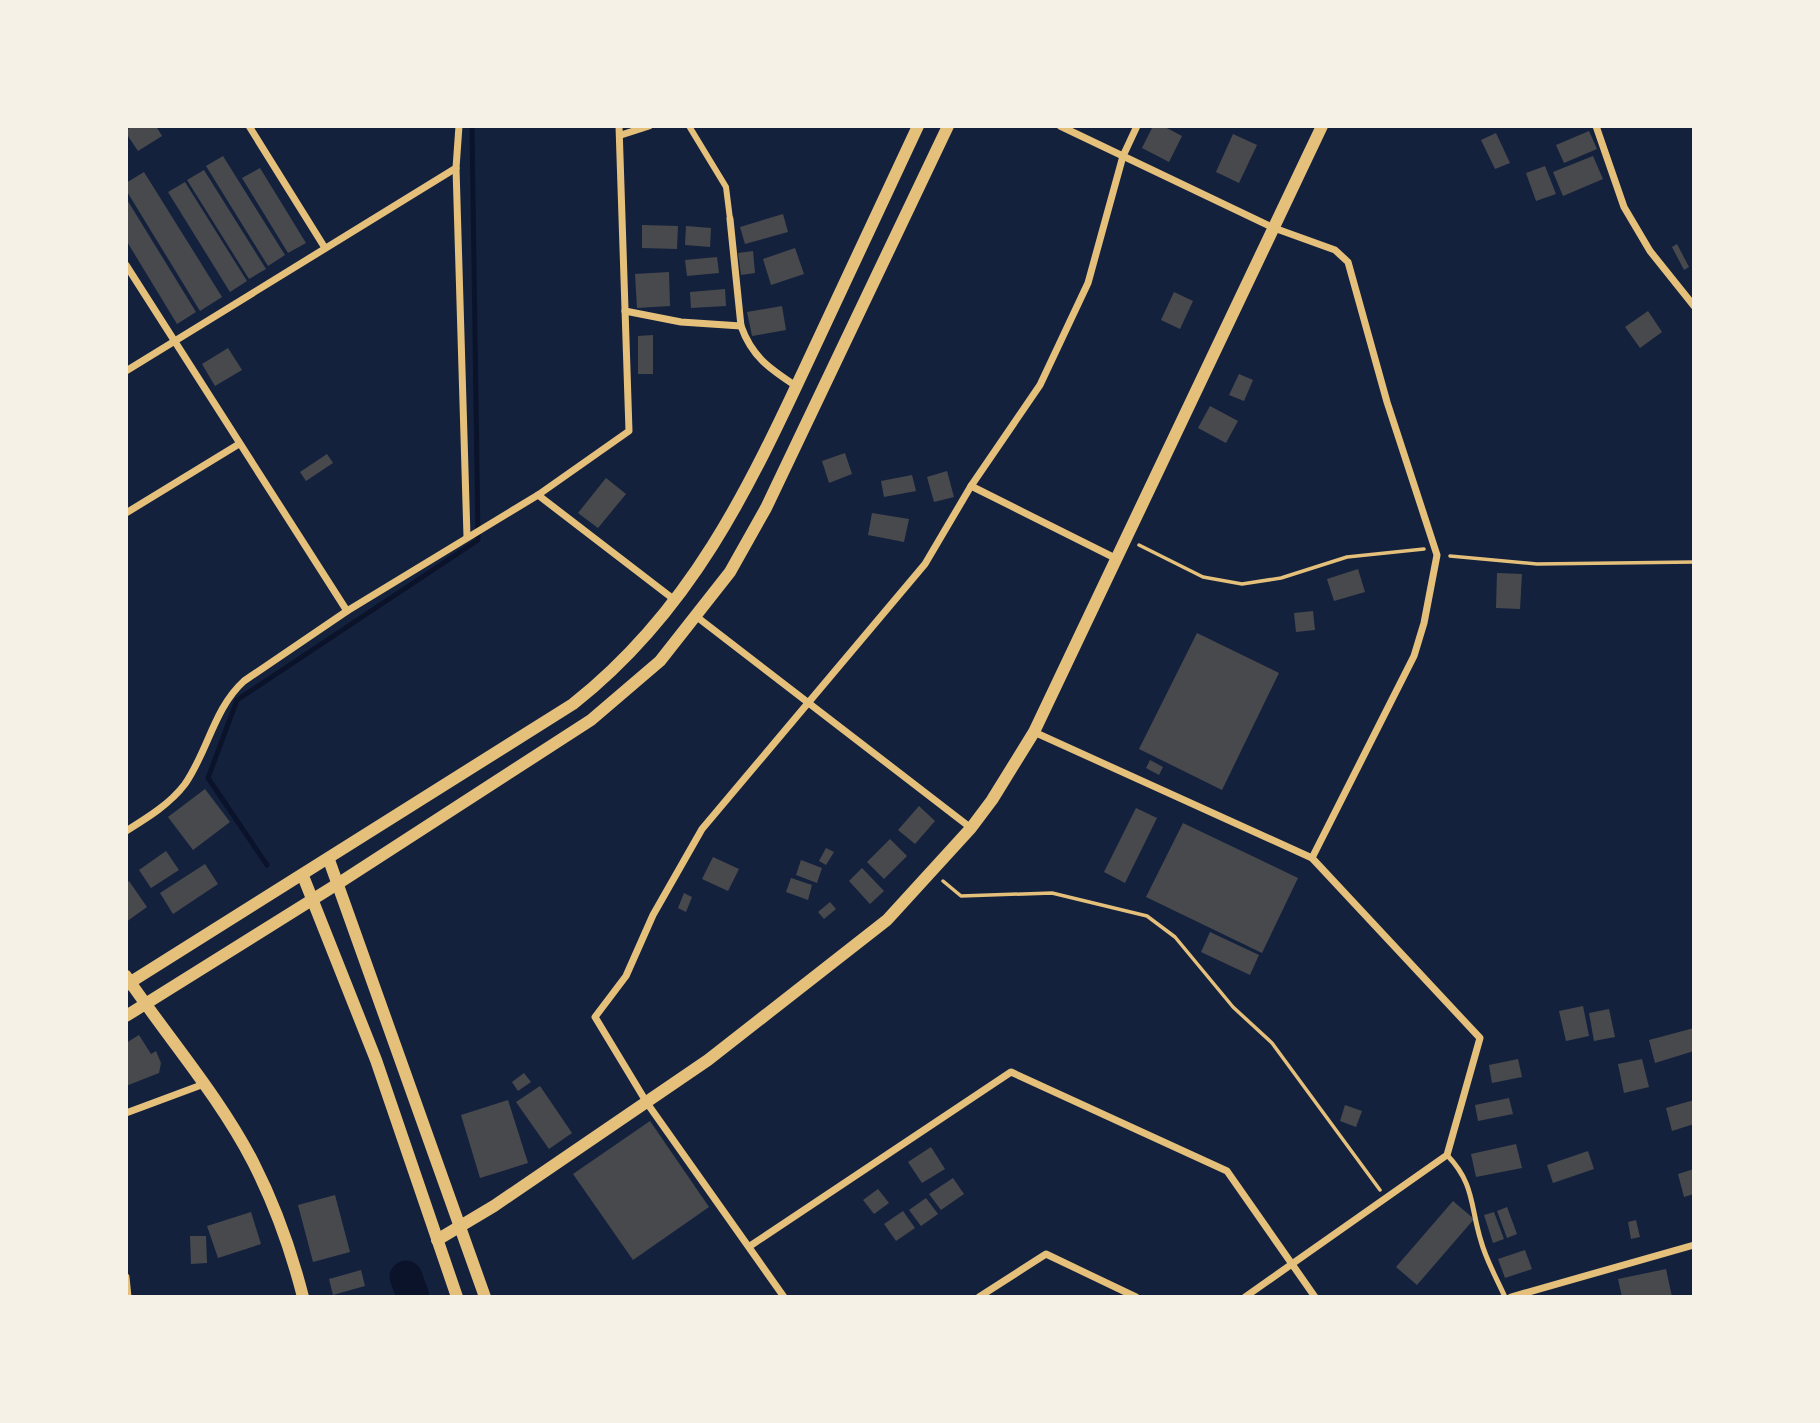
<svg xmlns="http://www.w3.org/2000/svg" width="1820" height="1423" viewBox="0 0 1820 1423" font-family="'Nunito Sans',sans-serif">
	<style>
		.lines { fill: none; stroke-linecap: round; stroke-linejoin: round }
		.stream { stroke: #0b132b; stroke-width: 5 }
		.river { stroke: #0b132b; stroke-width: 33 }
		.building { fill: #48494c }
		.path { stroke: #e5c07b; stroke-width: 3.5 }
		.service { stroke: #e5c07b; stroke-width: 5 }
		.pedestrian { stroke: #e5c07b; stroke-width: 6 }
		.minor { stroke: #e5c07b; stroke-width: 7 }
		.tertiary { stroke: #e5c07b; stroke-width: 12 }
	</style>
	<rect width="100%" height="100%" fill="#14213d"/>
	<g class="lines">
		<path class="stream" d="M267,865L208,778L237,700L478,540L472,126"/>
		<path class="river" d="M406,1277L413,1297"/>
	</g>
	<g class="building">
		<path d="M130,126H156L162,136L138,151L126,133Z"/>
		<path d="M1153,126H1163L1182,136L1169,162L1142,148Z"/>
		<path d="M1589,131L1597,149L1564,163L1556,145Z"/>
		<path d="M1496,133L1510,163L1495,169L1481,140Z"/>
		<path d="M1233,134L1257,145L1239,183L1216,172Z"/>
		<path d="M223,156L285,255L268,266L206,166Z"/>
		<path d="M1593,156L1603,179L1563,196L1553,172Z"/>
		<path d="M1545,166L1556,194L1536,201L1526,173Z"/>
		<path d="M260,168L306,243L288,253L242,178Z"/>
		<path d="M204,170L266,269L249,279L187,180Z"/>
		<path d="M144,172L222,297L200,311L126,190V183Z"/>
		<path d="M185,182L247,281L230,292L168,192Z"/>
		<path d="M126,198L196,312L177,324L126,240Z"/>
		<path d="M783,214L788,232L745,244L740,227Z"/>
		<path d="M642,225L678,226L677,249L642,248Z"/>
		<path d="M686,226L711,228L710,247L685,245Z"/>
		<path d="M1677,244L1689,267L1684,270L1672,247Z"/>
		<path d="M795,248L804,274L771,285L763,259Z"/>
		<path d="M753,251L755,273L741,275L738,253Z"/>
		<path d="M717,257L719,273L687,276L685,260Z"/>
		<path d="M669,272L670,306L637,308L635,274Z"/>
		<path d="M725,289L726,306L691,308L690,292Z"/>
		<path d="M1174,292L1193,301L1180,329L1161,320Z"/>
		<path d="M782,306L786,330L752,336L747,312Z"/>
		<path d="M1648,311L1662,332L1640,348L1625,327Z"/>
		<path d="M653,335V374H638V336Z"/>
		<path d="M228,348L242,370L215,386L202,364Z"/>
		<path d="M1239,374L1253,380L1244,401L1229,395Z"/>
		<path d="M1210,406L1238,421L1226,443L1198,428Z"/>
		<path d="M845,453L852,474L829,483L822,461Z"/>
		<path d="M327,454L333,463L306,481L300,472Z"/>
		<path d="M947,471L954,497L934,502L927,477Z"/>
		<path d="M912,475L916,491L884,497L881,481Z"/>
		<path d="M606,478L626,494L598,528L578,513Z"/>
		<path d="M872,513L909,519L904,542L868,535Z"/>
		<path d="M1358,569L1365,592L1334,601L1327,579Z"/>
		<path d="M1497,573L1522,574L1520,609L1496,608Z"/>
		<path d="M1313,611L1315,630L1296,632L1294,613Z"/>
		<path d="M1197,633L1279,673L1222,790L1139,749Z"/>
		<path d="M1150,760L1163,767L1159,775L1146,768Z"/>
		<path d="M205,789L230,822L193,850L168,817Z"/>
		<path d="M919,806L935,821L915,844L898,830Z"/>
		<path d="M1136,808L1157,818L1125,883L1104,872Z"/>
		<path d="M1183,823L1298,878L1262,953L1146,897Z"/>
		<path d="M890,839L907,856L884,879L867,862Z"/>
		<path d="M826,848L834,852L826,865L819,861Z"/>
		<path d="M166,851L179,870L151,888L139,870Z"/>
		<path d="M713,857L739,869L728,891L702,879Z"/>
		<path d="M801,860L822,868L817,883L796,875Z"/>
		<path d="M205,864L218,884L173,914L160,893Z"/>
		<path d="M862,868L884,891L870,904L849,881Z"/>
		<path d="M791,878L812,885L808,900L786,892Z"/>
		<path d="M129,881L147,907L126,922V884Z"/>
		<path d="M684,893L692,897L686,912L678,908Z"/>
		<path d="M830,902L836,909L824,919L818,912Z"/>
		<path d="M1210,932L1259,955L1250,975L1201,952Z"/>
		<path d="M1583,1006L1589,1036L1566,1041L1559,1011Z"/>
		<path d="M1609,1009L1615,1037L1594,1041L1589,1013Z"/>
		<path d="M1694,1028V1051L1655,1063L1649,1040Z"/>
		<path d="M139,1035L151,1054L156,1051L161,1063L159,1073L126,1086V1043Z"/>
		<path d="M1518,1059L1522,1077L1492,1083L1489,1065Z"/>
		<path d="M1642,1059L1649,1087L1624,1093L1618,1064Z"/>
		<path d="M524,1073L531,1082L518,1091L512,1082Z"/>
		<path d="M540,1086L572,1133L549,1149L516,1102Z"/>
		<path d="M1509,1098L1513,1114L1478,1121L1475,1105Z"/>
		<path d="M508,1100L528,1163L480,1178L461,1115Z"/>
		<path d="M1694,1100V1124L1672,1131L1666,1108Z"/>
		<path d="M1345,1105L1362,1111L1356,1127L1340,1121Z"/>
		<path d="M650,1121L709,1207L633,1260L573,1174Z"/>
		<path d="M1516,1144L1522,1168L1476,1177L1471,1154Z"/>
		<path d="M931,1147L945,1169L922,1183L908,1162Z"/>
		<path d="M1588,1151L1594,1169L1553,1183L1547,1165Z"/>
		<path d="M1694,1169V1194L1684,1197L1678,1174Z"/>
		<path d="M953,1178L964,1194L941,1210L929,1194Z"/>
		<path d="M878,1189L889,1203L874,1214L863,1200Z"/>
		<path d="M335,1195L350,1252L313,1262L298,1205Z"/>
		<path d="M926,1198L938,1214L921,1226L909,1210Z"/>
		<path d="M1453,1201L1474,1219L1417,1285L1396,1267Z"/>
		<path d="M1507,1207L1517,1234L1507,1238L1497,1211Z"/>
		<path d="M903,1211L915,1228L896,1241L884,1224Z"/>
		<path d="M251,1212L261,1244L218,1258L207,1226Z"/>
		<path d="M1494,1212L1504,1239L1493,1243L1484,1215Z"/>
		<path d="M1636,1220L1640,1237L1631,1239L1628,1222Z"/>
		<path d="M190,1236H206L207,1263L191,1264Z"/>
		<path d="M1525,1250L1532,1269L1505,1278L1498,1259Z"/>
		<path d="M1666,1269L1672,1297H1622L1618,1279Z"/>
		<path d="M361,1270L365,1286L333,1295L329,1279Z"/>
	</g>
	<g class="lines">
		<g class="path">
			<path d="M1139,545L1203,577L1242,584L1281,578L1347,557L1424,549"/>
			<path d="M1450,556L1537,564L1694,562"/>
			<path d="M943,881L961,896L1052,893L1147,916L1175,937L1233,1007L1272,1043L1380,1190"/>
		</g>
		<path class="service" d="M1447,1155C1475,1184 1470,1206 1481,1241C1486,1260 1497,1279 1505,1297"/>
		<path class="pedestrian" d="M689,126L726,187L730,219"/>
		<g class="minor">
			<path d="M249,126L325,248"/>
			<path d="M459,126L456,168L467,537"/>
			<path d="M1060,126L1274,228L1335,250L1348,262L1387,402L1437,555L1424,623L1414,656L1312,858"/>
			<path d="M1596,126L1624,207L1650,251L1694,306"/>
			<path d="M621,135L649,126"/>
			<path d="M730,219L741,326C752,357 770,369 796,386"/>
			<path d="M126,265L347,611"/>
			<path d="M625,311L681,322L741,326"/>
			<path d="M126,371L456,168"/>
			<path d="M971,486L1115,558"/>
			<path d="M538,495L676,601"/>
			<path d="M126,513L239,444"/>
			<path d="M697,617L971,828"/>
			<path d="M1034,732L1312,858L1480,1038L1447,1155L1245,1297"/>
			<path d="M126,831C147,818 170,804 185,784C208,751 214,708 244,681L347,611L538,495L629,431L619,126"/>
			<path d="M126,1113L204,1084"/>
			<path d="M750,1246L1011,1072L1227,1171L1315,1297"/>
			<path d="M126,1277L128,1297"/>
			<path d="M784,1297L647,1103L595,1017L626,976L653,915L702,829L925,564L971,486L1040,385L1088,283L1123,156L1137,126"/>
			<path d="M979,1297L1046,1254L1136,1297"/>
			<path d="M1511,1297L1694,1245"/>
		</g>
		<g class="tertiary">
			<path d="M329,860L485,1297"/>
			<path d="M303,876L376,1060L457,1297"/>
			<path d="M126,976C168,1038 219,1096 253,1162C275,1205 291,1250 303,1297"/>
			<path d="M126,985L573,704C691,611 748,490 810,357C846,280 882,203 918,126"/>
			<path d="M126,1016L339,883L591,720L660,661L730,572L766,508L948,126"/>
			<path d="M437,1240L494,1206L708,1060L887,920L971,828L992,800L1034,732L1322,126"/>
		</g>
	</g>
	<rect width="1820" height="1423" fill="none" stroke="#f6f1e7" stroke-width="256"/>
</svg>
